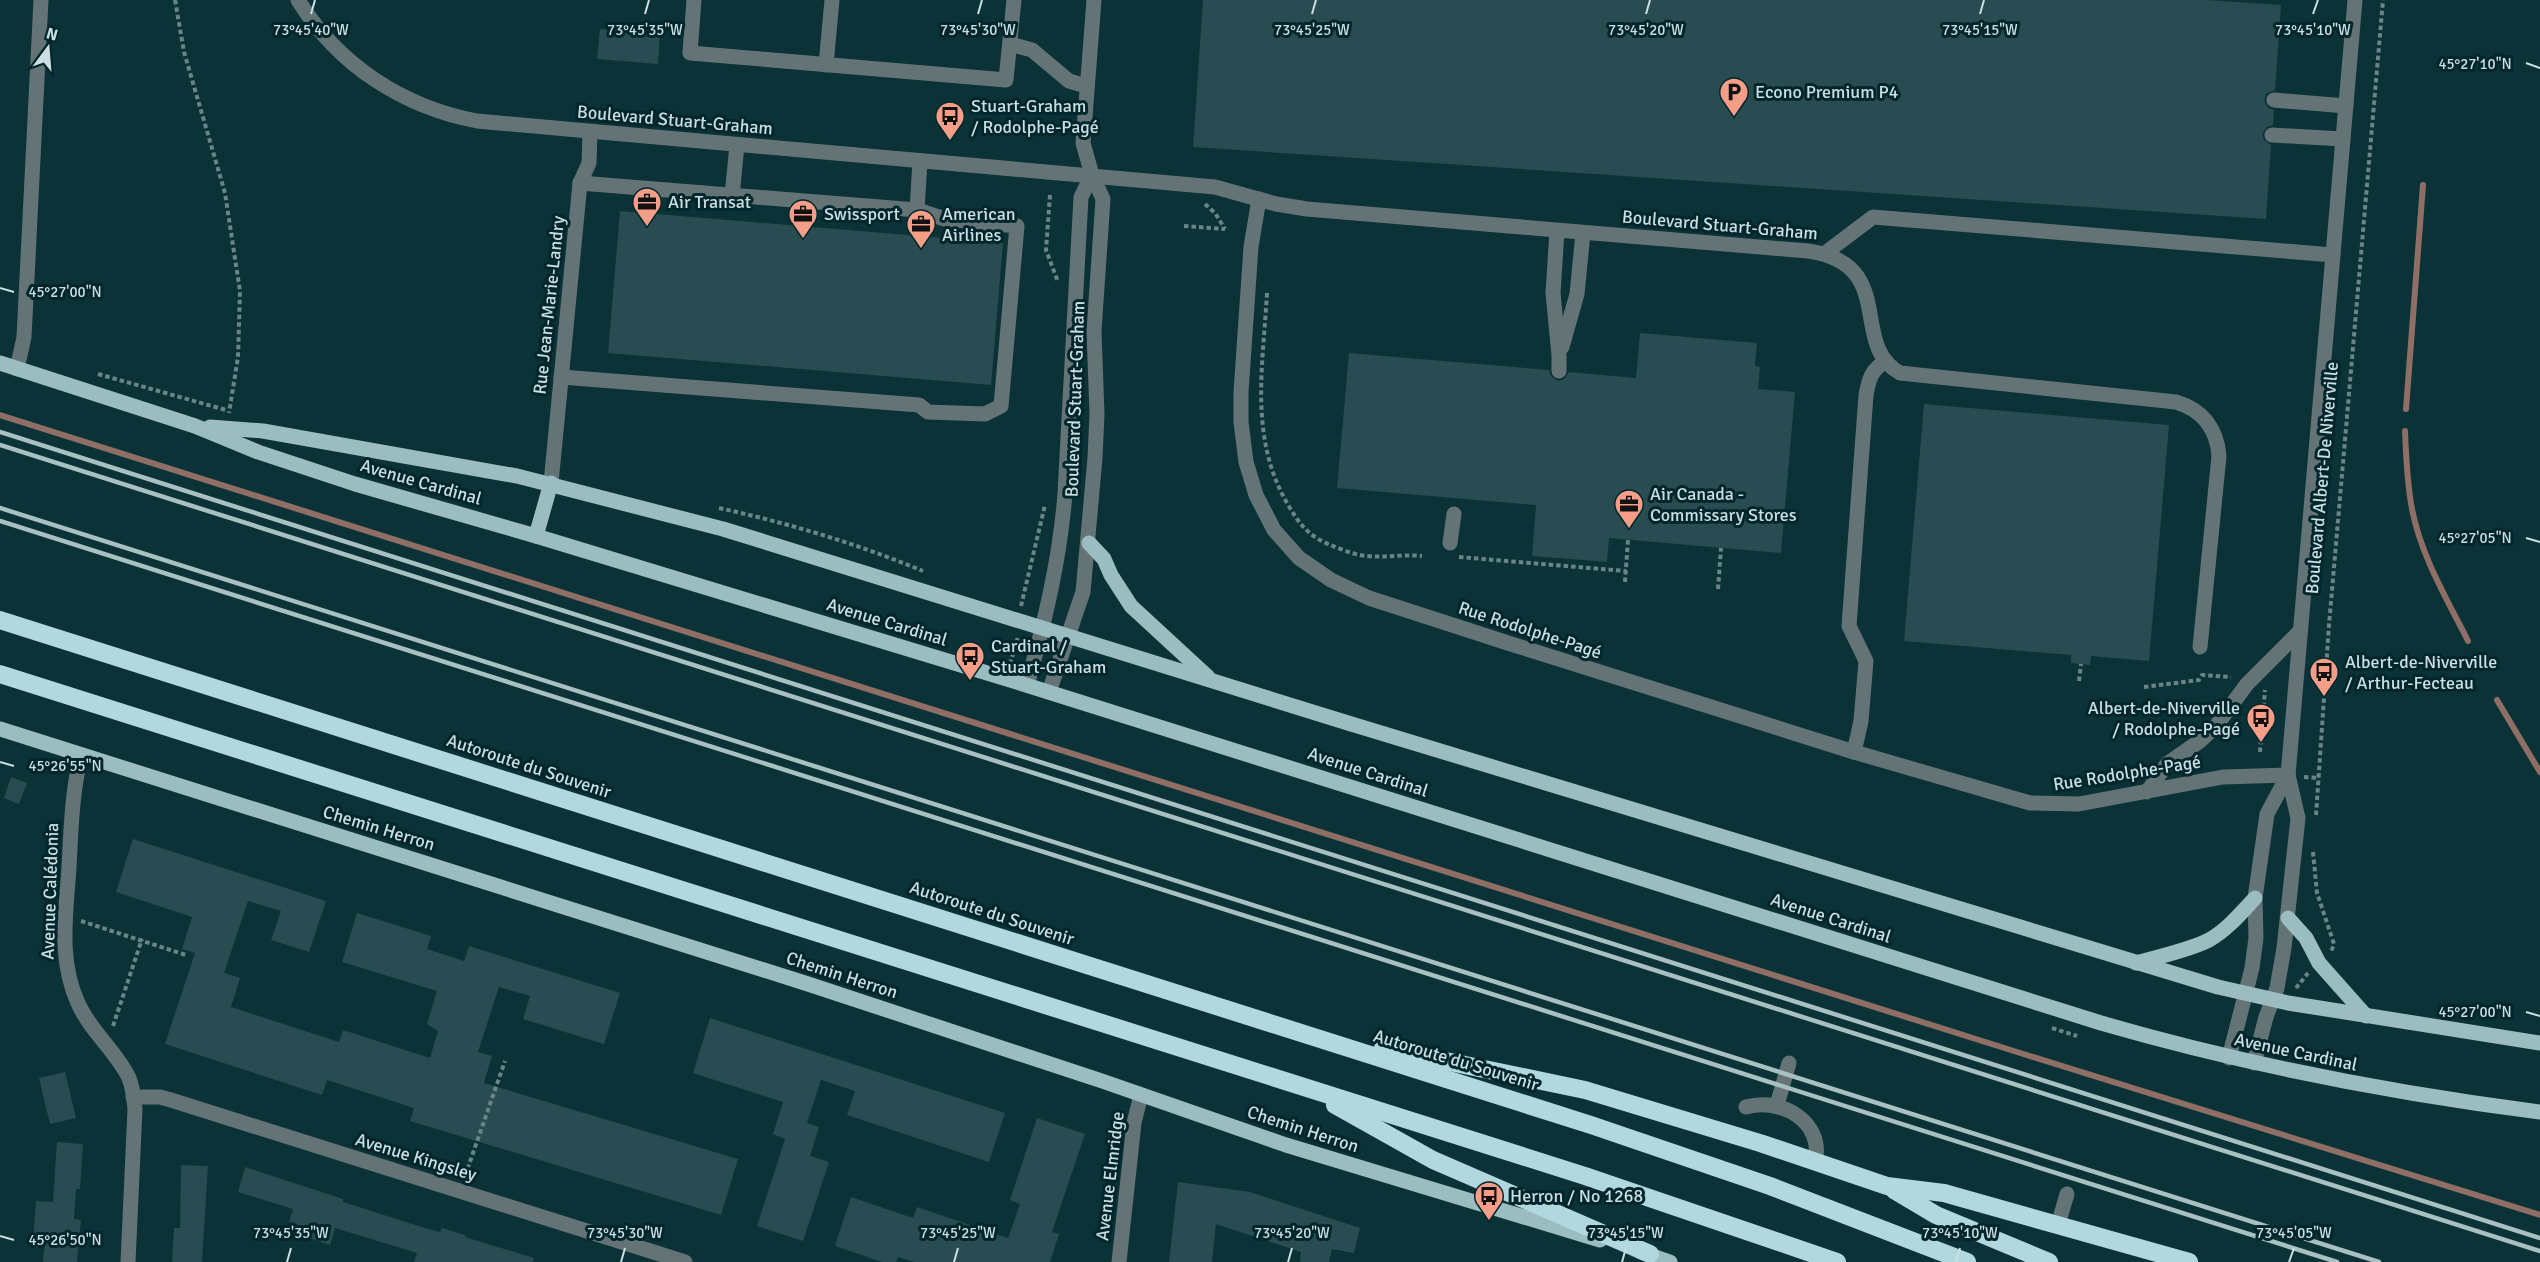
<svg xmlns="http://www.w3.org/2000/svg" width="2540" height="1262" viewBox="0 0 2540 1262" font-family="Signika,sans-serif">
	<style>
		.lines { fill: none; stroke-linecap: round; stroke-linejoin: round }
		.stream { stroke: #8f6e65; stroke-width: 6 }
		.building { fill: #284c51 }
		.path { stroke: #688589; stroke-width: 4; stroke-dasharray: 4.5 3; stroke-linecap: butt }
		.minor { stroke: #647476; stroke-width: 15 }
		.major { stroke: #9bbcc0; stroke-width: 15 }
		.highway { stroke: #b0d8de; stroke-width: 18 }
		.rail { stroke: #a9c0c3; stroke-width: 4.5 }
		.ticks { fill: none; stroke: #cbdee1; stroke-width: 2 }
		.labels { text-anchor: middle; stroke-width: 6; stroke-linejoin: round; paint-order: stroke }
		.poi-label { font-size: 18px; fill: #cbdee1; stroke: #01272c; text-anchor: start }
		.street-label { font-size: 18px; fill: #cbdee1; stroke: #01272c }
		.ticks-label { font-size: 15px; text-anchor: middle; fill: #cbdee1; stroke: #01272c; stroke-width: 6; stroke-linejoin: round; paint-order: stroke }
	</style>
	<rect width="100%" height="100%" fill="#0b3237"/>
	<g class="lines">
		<g class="stream">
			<path d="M2406,409L2423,185"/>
			<path d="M0,415L2017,1052L2540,1215"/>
			<path d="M2405,431C2406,457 2407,483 2412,509C2421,556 2447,599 2468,641"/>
			<path d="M2497,700L2540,772"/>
		</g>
	</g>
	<g class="building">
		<path d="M1203,0H2207L2281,5L2275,90L2266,94L2264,100L2268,108L2274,110L2273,125L2267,127L2262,134L2264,140L2271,145L2266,219L1193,147Z"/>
		<path d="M600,29L660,34L658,64L597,59Z"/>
		<path d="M620,211L1003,243L991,385L608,353Z"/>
		<path d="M1640,333L1757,343L1755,366L1760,367L1758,389L1795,392L1781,553L1609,538L1607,562L1532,556L1536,505L1337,488L1349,353L1549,370L1551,376L1558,381L1564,379L1569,372L1636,378Z"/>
		<path d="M1924,404L2169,425L2149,661L2091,656L2090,665L2071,663V655L1904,641Z"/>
		<path d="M11,777L27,783L19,804L4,798Z"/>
		<path d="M133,839L326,901L309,952L271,940L281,911L248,901L224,973L240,978L231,1007L339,1042L343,1030L430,1058L438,1031L427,1024L437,991L342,962L357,913L431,936L427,949L464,961L469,946L620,993L604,1044L523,1019L530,996L499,987L478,1052L492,1056L484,1083L738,1159L721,1215L410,1121L414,1108L327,1080L322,1095L165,1044L195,953L182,949L192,917L116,892Z"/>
		<path d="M710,1018L1005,1113L989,1162L847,1115L855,1091L821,1080L807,1123L819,1127L810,1156L829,1162L803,1241L757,1226L785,1139L773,1134L783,1102L693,1073Z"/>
		<path d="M65,1072L76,1118L50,1124L39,1078Z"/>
		<path d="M1037,1118L1085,1134L1052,1232L1059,1234L1050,1262H914L898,1257L896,1262H882L835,1246L851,1197L913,1218L917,1207L1008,1238L1020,1204L1010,1200Z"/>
		<path d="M57,1142L83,1144L80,1189H76L74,1219L81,1220L77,1262H43L45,1241L33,1240L36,1201L53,1202Z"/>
		<path d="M181,1165L208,1166L202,1262H172L174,1228H180Z"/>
		<path d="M245,1167L343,1199V1202L425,1228L440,1232L442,1228L465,1235V1237L534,1258L533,1262H414L417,1253L335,1228L330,1245L302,1236L305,1227L289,1222L293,1209L238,1192Z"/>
		<path d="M1178,1182L1250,1192L1360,1228L1354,1253L1332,1249L1329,1262H1300L1301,1252L1216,1224L1212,1262H1169Z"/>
	</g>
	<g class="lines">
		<g class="path">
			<path d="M175,0L184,52L225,193L240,291L238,357L229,413"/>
			<path d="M1050,195L1046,250L1058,282"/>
			<path d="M1205,204L1215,213L1225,229"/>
			<path d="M1184,226L1225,229"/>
			<path d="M1267,293C1263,366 1249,437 1287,503C1298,522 1307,535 1328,544C1340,549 1354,555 1367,556C1386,558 1403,554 1422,556"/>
			<path d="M98,374L226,410"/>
			<path d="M719,508C788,523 858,544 923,571"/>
			<path d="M1459,557L1626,571"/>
			<path d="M1625,582L1628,540"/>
			<path d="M1718,589L1721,548"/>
			<path d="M1021,606L1045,505"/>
			<path d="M1010,664L1018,637"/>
			<path d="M2079,681L2081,664"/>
			<path d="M2144,687L2199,680L2202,675L2231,677"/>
			<path d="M2260,752L2265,690"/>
			<path d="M2304,777L2319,778"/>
			<path d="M2316,815L2329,625L2383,0"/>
			<path d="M2313,852L2317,893L2334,944L2331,952"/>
			<path d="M81,921L186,955"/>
			<path d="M2296,988L2308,973"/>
			<path d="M113,1026L142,939"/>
			<path d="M2052,1028L2077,1036"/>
			<path d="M465,1176L505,1061"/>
		</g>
		<g class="minor">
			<path d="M298,0C338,65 403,107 477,121L1215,187L1276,204L1307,209L1808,251C1899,264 1848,345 1900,373L2176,402C2203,410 2217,429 2219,456L2200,647"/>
			<path d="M694,0L690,53L1006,80L1014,0"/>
			<path d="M1010,44L1032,50L1069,81L1086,86"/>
			<path d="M826,65L832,0"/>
			<path d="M2274,100L2346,106"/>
			<path d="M2272,135L2343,139"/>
			<path d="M580,183L917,210L920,161"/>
			<path d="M732,196L737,145"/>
			<path d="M1259,199L1251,247L1241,392V422L1246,462L1256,495L1274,530L1299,558L1331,580L1369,598L1511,644L1854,752L2030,803L2079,804L2223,777L2288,775"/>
			<path d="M1557,231L1553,293L1559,355V371"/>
			<path d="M1824,254L1873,217L2333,255"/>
			<path d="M1562,347L1577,294L1583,233"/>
			<path d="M17,369L24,337L41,0"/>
			<path d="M561,377L919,405L928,412L985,414L1001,406L1017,226L945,219L917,210"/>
			<path d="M551,483L580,183L589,163L590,132"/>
			<path d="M1450,543L1454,514"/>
			<path d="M1027,685C1045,621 1060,559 1065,493L1081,197L1092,175"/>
			<path d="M1049,692L1083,592L1095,458L1097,414L1094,331L1103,199L1092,175L1083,143L1094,0"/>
			<path d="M1854,752L1861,721L1866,661L1849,626L1866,395C1869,379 1871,370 1886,361"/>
			<path d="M81,755C72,792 71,829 69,868C66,913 58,960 78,1003C90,1031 117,1052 129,1078C133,1088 134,1099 135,1109L128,1262"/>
			<path d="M2147,792L2167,764L2200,741L2216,726L2247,684L2300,631"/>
			<path d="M2229,1058L2252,968L2256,938L2255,898L2267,814L2288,775"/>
			<path d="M2254,1063L2266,1017L2277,988L2284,948L2298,818L2288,775L2355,0"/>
			<path d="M133,1097H160L171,1100L685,1262"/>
			<path d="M1777,1105L1789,1063"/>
			<path d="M1746,1107C1781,1097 1825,1122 1815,1162"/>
			<path d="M2058,1225L2067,1194"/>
			<path d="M1119,1262L1134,1123L1141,1095"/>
		</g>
		<g class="major">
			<path d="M0,363L195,426L258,452L355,484L536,536L1007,679L2101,1023C2246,1065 2391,1093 2540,1112"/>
			<path d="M210,427L263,431L517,476L723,529L1348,723L2218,987L2288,1003L2540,1043"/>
			<path d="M536,536L551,483"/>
			<path d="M1089,543L1104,559L1111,575L1131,606L1208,677"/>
			<path d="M0,729L808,984L1102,1081L1286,1145L1600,1240"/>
			<path d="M2288,918L2306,938L2319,963L2366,1016"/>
			<path d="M2136,963C2160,956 2187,951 2209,940C2227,930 2241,913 2255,898"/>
			<path d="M1641,1252L1670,1262"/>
		</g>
		<g class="highway">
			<path d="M0,620L1591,1125L1770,1186L1967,1262"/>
			<path d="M0,674L1585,1176L1837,1262"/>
			<path d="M1383,1048L1585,1090L1760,1143L1887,1186L1944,1193L2189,1262"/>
			<path d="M1335,1105L1433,1160L1650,1254"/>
			<path d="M1894,1190L1936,1215L2049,1262"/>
		</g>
		<g class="rail">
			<path d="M0,432L2540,1238"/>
			<path d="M0,445L2540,1251"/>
			<path d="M0,508L2379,1262"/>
			<path d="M0,521L2337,1262"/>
		</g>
	</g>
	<path class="ticks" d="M311,14L315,0M645,14L649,0M978,14L982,0M1312,14L1316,0M1646,14L1650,0M1980,14L1984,0M2313,14L2318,0M2526,63L2540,68M0,288L14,292M2526,538L2540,542M0,762L14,766M2526,1012L2540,1016M0,1236L14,1240M287,1262L291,1248M621,1262L625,1248M954,1262L958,1248M1288,1262L1292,1248M1622,1262L1626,1248M1956,1262L1960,1248M2289,1262L2294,1248"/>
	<defs>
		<g id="parking-pin" transform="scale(1.5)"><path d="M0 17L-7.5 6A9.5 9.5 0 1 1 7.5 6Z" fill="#f49e88" stroke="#01272c"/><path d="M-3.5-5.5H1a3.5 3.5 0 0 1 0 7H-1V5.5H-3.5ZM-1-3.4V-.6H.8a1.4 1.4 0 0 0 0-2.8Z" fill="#111"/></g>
		<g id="bus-pin" transform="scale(1.5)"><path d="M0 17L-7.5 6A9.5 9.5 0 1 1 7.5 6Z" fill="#f49e88" stroke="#01272c"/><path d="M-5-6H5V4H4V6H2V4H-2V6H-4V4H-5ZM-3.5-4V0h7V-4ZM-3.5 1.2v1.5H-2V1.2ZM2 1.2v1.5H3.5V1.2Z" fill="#111"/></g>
		<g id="office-pin" transform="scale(1.5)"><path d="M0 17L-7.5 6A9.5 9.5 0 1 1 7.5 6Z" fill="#f49e88" stroke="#01272c"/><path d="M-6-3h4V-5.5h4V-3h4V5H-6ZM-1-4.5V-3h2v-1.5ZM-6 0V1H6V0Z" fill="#111"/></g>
	</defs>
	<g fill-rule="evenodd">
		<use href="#parking-pin" x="1734" y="92"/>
		<use href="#bus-pin" x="950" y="116"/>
		<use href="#office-pin" x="647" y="202"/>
		<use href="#office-pin" x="803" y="214"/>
		<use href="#office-pin" x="921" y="224"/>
		<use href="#office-pin" x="1629" y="504"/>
		<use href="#bus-pin" x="970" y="656"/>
		<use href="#bus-pin" x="2324" y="672"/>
		<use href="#bus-pin" x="2261" y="718"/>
		<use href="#bus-pin" x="1489" y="1196"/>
	</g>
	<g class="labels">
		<g class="poi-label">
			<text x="1755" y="98">Econo Premium P4</text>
			<text x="971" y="112">Stuart-Graham<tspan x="971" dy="21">/ Rodolphe-Pagé</tspan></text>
			<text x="668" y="208">Air Transat</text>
			<text x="824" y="220">Swissport</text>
			<text x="942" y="220">American<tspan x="942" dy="21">Airlines</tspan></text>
			<text x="1650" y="500">Air Canada -<tspan x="1650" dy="21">Commissary Stores</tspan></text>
			<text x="991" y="652">Cardinal /<tspan x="991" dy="21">Stuart-Graham</tspan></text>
			<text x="2345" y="668">Albert-de-Niverville<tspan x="2345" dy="21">/ Arthur-Fecteau</tspan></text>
			<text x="2240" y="714" text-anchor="end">Albert-de-Niverville<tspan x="2240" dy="21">/ Rodolphe-Pagé</tspan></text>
			<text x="1510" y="1202">Herron / No 1268</text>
		</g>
		<g class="street-label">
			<text transform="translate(675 120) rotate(5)" y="6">Boulevard Stuart-Graham</text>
			<text transform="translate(1720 225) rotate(5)" y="6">Boulevard Stuart-Graham</text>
			<text transform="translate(549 305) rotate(-84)" y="6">Rue Jean-Marie-Landry</text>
			<text transform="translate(1075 399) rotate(-88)" y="6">Boulevard Stuart-Graham</text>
			<text transform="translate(2322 478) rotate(-85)" y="6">Boulevard Albert-De Niverville</text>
			<text transform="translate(421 482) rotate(16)" y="6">Avenue Cardinal</text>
			<text transform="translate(887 622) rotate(17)" y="6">Avenue Cardinal</text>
			<text transform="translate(1530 630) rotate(18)" y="6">Rue Rodolphe-Pagé</text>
			<text transform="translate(529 766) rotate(18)" y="6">Autoroute du Souvenir</text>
			<text transform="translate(1368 772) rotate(18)" y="6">Avenue Cardinal</text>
			<text transform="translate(2127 773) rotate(-9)" y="6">Rue Rodolphe-Pagé</text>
			<text transform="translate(379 828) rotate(17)" y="6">Chemin Herron</text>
			<text transform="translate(50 891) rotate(-88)" y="6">Avenue Calédonia</text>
			<text transform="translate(992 913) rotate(18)" y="6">Autoroute du Souvenir</text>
			<text transform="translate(1831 918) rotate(18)" y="6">Avenue Cardinal</text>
			<text transform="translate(842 975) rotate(18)" y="6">Chemin Herron</text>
			<text transform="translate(2296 1052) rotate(12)" y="6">Avenue Cardinal</text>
			<text transform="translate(1456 1060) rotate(17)" y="6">Autoroute du Souvenir</text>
			<text transform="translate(1303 1129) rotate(18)" y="6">Chemin Herron</text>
			<text transform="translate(416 1157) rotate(17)" y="6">Avenue Kingsley</text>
			<text transform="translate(1110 1176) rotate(-83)" y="6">Avenue Elmridge</text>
		</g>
	</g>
	<g class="ticks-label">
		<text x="311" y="35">73°45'40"W</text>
		<text x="645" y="35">73°45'35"W</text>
		<text x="978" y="35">73°45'30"W</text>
		<text x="1312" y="35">73°45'25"W</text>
		<text x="1646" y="35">73°45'20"W</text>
		<text x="1980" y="35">73°45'15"W</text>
		<text x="2313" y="35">73°45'10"W</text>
		<text x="2475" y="69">45°27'10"N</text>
		<text x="65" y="297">45°27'00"N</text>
		<text x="2475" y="543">45°27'05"N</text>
		<text x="65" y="771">45°26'55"N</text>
		<text x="2475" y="1017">45°27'00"N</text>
		<text x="291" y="1238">73°45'35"W</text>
		<text x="625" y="1238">73°45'30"W</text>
		<text x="958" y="1238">73°45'25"W</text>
		<text x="1292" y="1238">73°45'20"W</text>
		<text x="1626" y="1238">73°45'15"W</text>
		<text x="1960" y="1238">73°45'10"W</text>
		<text x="2294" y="1238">73°45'05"W</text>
		<text x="65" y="1245">45°26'50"N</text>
	</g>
	<g transform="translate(48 48) rotate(16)" stroke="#01272c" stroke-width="4.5" paint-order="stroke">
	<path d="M0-4.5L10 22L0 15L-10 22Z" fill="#cbdee1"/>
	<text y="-9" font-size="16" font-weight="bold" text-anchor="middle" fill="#cbdee1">N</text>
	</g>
</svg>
